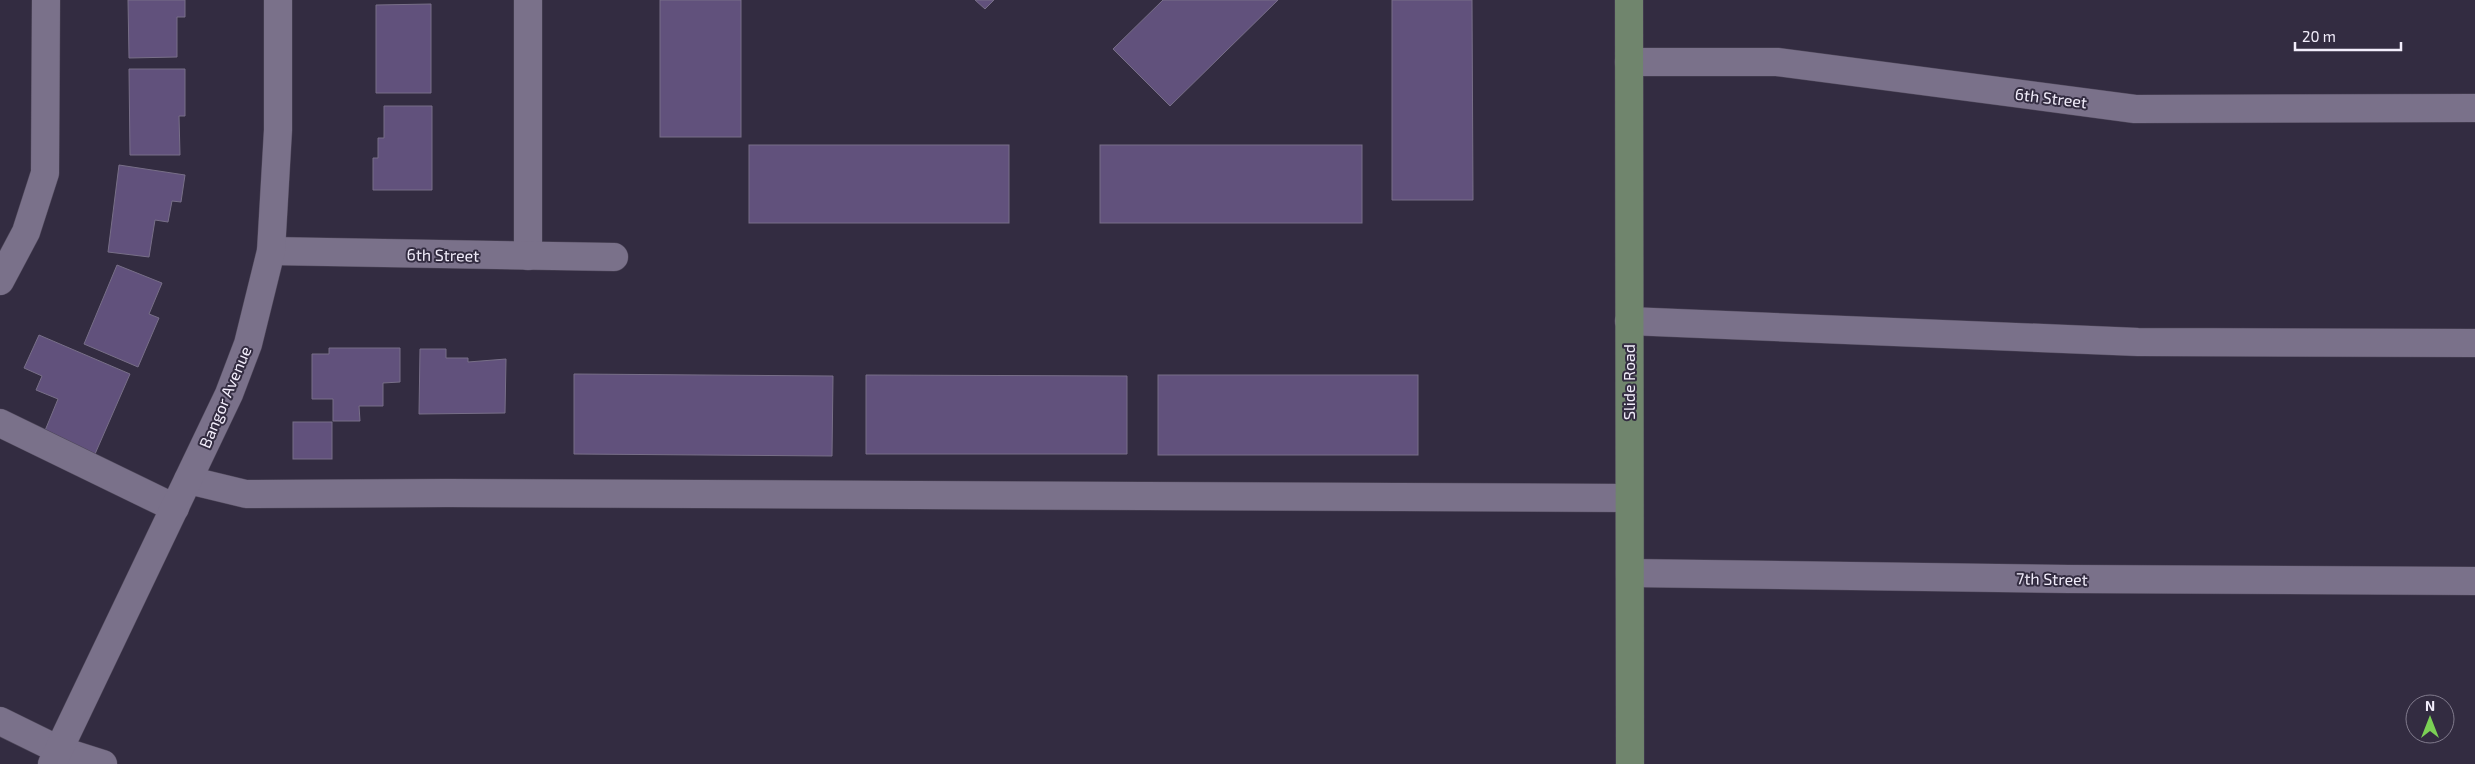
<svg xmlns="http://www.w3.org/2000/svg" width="2475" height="764" viewBox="0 0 2475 764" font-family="'Exo 2',sans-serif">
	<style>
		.building { fill: #61517c; stroke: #786f88 }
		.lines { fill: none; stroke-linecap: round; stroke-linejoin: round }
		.minor-casing { stroke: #4f485a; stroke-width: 29 }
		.major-casing { stroke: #4f485a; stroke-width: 29 }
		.minor { stroke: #7a718a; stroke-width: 28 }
		.major { stroke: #70856d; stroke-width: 28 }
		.labels { text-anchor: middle; stroke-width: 4; stroke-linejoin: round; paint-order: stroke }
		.street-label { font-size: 16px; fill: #f3eefc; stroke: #332c41 }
	</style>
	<rect width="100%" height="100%" fill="#332c41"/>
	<g class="building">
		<path d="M128,0H185V17H177V57L129,58Z"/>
		<rect x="660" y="0" width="81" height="137"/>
		<path d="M975,0H994L985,9Z"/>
		<path d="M1163,0H1278L1170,106L1113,49Z"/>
		<path d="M1392,0H1472L1473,200H1392Z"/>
		<path d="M431,4V93H376V5Z"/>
		<path d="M129,69H185V116H179L180,155H130Z"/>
		<path d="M384,106H432V190H373V158H378V138H384Z"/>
		<rect x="749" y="145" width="260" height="78"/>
		<rect x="1100" y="145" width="262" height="78"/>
		<path d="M119,165L185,175L181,202L172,201L168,222L155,220L149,257L108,252Z"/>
		<path d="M117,265L162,283L149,314L159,318L138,367L84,344Z"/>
		<path d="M39,335L130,374L95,454L44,433L58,399L36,390L42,376L24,368Z"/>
		<path d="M329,348H400V382L383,383V406H359L360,421H333V399H312V354H329Z"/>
		<path d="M420,349H446V358H468V362L506,359L505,413L419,414Z"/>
		<path d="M574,374L833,376L832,456L574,454Z"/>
		<path d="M866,375L1127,376V454H866Z"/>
		<rect x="1158" y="375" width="260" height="80"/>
		<rect x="293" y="422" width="39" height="37"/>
	</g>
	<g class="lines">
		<g class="minor-casing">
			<g id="minor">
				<path d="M528,0V256"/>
				<path d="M1629,62H1777L2135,109L2475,108"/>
				<path d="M271,251L614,257"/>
				<path d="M0,281L26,232L45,173L46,0"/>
				<path d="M1629,321L2138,342L2475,343"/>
				<path d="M0,423L175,508"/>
				<path d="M188,480L246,494L447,493L1629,498"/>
				<path d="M1630,573L2069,579L2475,581"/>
				<path d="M0,721L59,750L103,764"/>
				<path d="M52,764L229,394L248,344L271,251L278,130V0"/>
			</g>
		</g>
		<g class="major-casing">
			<path id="major" d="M1629,0L1630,764"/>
		</g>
		<use href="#minor" class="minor"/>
		<use href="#major" class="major"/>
	</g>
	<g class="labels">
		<g class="street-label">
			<text transform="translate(2051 98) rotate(7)" y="6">6th Street</text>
			<text transform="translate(443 255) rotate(1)" y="6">6th Street</text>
			<text transform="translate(1629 382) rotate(-90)" y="6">Slide Road</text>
			<text transform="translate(225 397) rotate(-67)" y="6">Bangor Avenue</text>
			<text transform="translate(2052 579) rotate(1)" y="6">7th Street</text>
		</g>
	</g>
	<g transform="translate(2430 719)"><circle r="24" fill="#332c41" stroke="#807a8c"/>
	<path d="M0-4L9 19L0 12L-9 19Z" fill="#7bd155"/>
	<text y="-8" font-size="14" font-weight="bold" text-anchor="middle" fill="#f3eefc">N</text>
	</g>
	<path d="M2295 42v8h106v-8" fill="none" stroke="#f3eefc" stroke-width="2.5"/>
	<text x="2302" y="42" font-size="15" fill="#f3eefc" stroke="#332c41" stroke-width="4" paint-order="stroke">20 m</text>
</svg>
